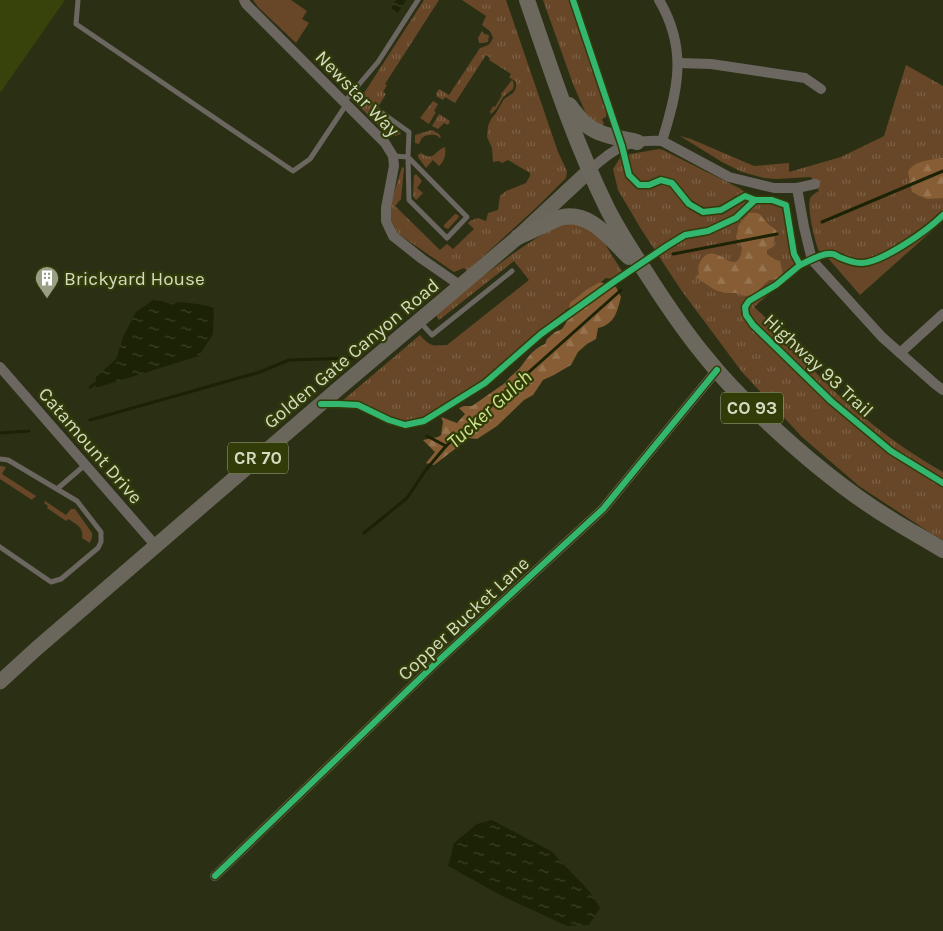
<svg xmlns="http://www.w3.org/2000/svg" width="943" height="931" viewBox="0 0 943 931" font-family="Karla,sans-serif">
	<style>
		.built { fill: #38420b }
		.grass { fill: url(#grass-tufts) }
		.forest { fill: url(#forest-firs) }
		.green { fill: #674728 }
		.water { fill: url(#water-ripples) }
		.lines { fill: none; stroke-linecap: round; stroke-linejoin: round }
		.stream { stroke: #1c2204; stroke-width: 3 }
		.service { stroke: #6c6661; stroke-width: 5 }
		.minor { stroke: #6c6661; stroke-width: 10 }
		.primary { stroke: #6a665b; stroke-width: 15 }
		.trunk { stroke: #6c685e; stroke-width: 16 }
		.cycleway-casing { stroke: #323c09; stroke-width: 9 }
		.cycleway { stroke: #33b770; stroke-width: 6 }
		.labels { text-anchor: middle; stroke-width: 4.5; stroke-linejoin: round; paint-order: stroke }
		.shield { fill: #323c09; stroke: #a3ab8a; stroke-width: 1 }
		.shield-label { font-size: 18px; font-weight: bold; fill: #d3dbc1 }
		.street-label { font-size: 19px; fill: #d3dbc1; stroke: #323c09 }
		.poi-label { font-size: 19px; fill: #d3dbc1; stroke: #323c09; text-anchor: start }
		.water-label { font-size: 20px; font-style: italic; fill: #cee48b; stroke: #323c09 }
	</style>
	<defs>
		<pattern id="grass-tufts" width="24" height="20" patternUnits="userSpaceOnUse" patternTransform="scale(1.25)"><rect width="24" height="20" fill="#674728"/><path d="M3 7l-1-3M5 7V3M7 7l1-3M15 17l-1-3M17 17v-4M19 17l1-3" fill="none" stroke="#7c6145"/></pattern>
		<pattern id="forest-firs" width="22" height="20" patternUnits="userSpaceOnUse" patternTransform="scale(1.25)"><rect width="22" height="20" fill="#875d35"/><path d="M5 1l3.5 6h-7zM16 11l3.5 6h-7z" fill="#977450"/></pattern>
		<pattern id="water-ripples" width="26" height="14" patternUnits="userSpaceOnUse" patternTransform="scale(1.25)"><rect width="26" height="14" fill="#1c2204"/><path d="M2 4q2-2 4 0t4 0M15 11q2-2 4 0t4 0" fill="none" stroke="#3c4227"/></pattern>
	</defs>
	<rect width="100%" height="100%" fill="#2b3015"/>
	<path class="built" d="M0,0H65L0,93Z"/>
	<g class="grass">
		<path d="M424,0H439L385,84L387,85L383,92L386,94L373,115L400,132L401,134L395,136L388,135L361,108L359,101Z"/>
		<path d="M462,0H506L558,152L567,171L566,178L538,206L467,271L464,268L454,272L397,233L390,217L389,209L402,167L404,168L401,199L395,206L440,250L447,244L453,249L474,229L468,223L470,221L478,218L486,221L488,213L498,210L500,196L506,191L526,183L530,176V173L508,160L502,163L499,161L493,162L492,148L487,137L488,126L491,119L496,113L504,99L513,93L515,90L516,87V82L509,77L511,74L489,60L490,58L486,55L455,103L445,97L443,100L436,96L437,95L436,94L439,89L449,95L480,48C487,46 490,45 493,38L490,31L482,25L486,16Z"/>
		<path d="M543,0H571L607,109L606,117L602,119L604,124L599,128L587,116L573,84Z"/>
		<path d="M482,31L484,34L489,35L488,42L483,43H479L478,38Z"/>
		<path d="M906,65L943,86V212C925,230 885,260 860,261C850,262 843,255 834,253C828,251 824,254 819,251C815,242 807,209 810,199C811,195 816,193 819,191L811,177L776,179L764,178L742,172L722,162L680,136L691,139L754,166L789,163V172L841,157L884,136Z"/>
		<path d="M512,80L514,85L513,89L503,97L497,108L491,114L490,112L493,106L495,107L502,95L501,94Z"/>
		<path d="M433,101L438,104L434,111L436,112L429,124L420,118Z"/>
		<path d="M439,114L450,121L448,125L444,123L438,129L432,126Z"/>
		<path d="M432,130L439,134L441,137L439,138L438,136C434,134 426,134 422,138C421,139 420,142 419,144L415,143V135Z"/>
		<path d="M445,147C446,154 445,161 439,166L433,160L426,168L418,157V155L421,153C434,162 434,151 445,147Z"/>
		<path d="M659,149L663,150L739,188L760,202L776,204L784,207C787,228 788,249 799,268L754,307C761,313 767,319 774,325C786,338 797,352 809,365C846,406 895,445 943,472V540L932,534L859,486L802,437L742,372L681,290L641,229L618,190L613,169L620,158L625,155Z"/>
		<path d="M416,174L422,181L417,188L423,193L416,200L413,196L414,176Z"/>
		<path d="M455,214H456L459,216L458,218L448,229L444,227V225Z"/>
		<path d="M562,223H579L600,236L623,273L613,279L606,278L532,337L482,380L426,416C420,419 413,422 407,422C400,422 393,418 388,416C372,409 359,402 342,401L420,335C430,347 433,346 447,345L529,280L514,261L439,320L436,315C476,281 516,248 562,223Z"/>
	</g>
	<g class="forest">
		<path d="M943,158V198L927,199L912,192L908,172C914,160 931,160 943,158Z"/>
		<path d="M749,213C763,212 759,215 767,223C771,227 774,227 777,232L775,234L773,247L767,250V254L774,259L780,261L783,274L779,279L769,280L753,295L746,296L736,293H725L715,290L695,277L699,274C697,269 699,263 702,259C717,239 737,283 742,248L736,237L738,230V226Z"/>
		<path d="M600,282L616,287L621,297C617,312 615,324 598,328L596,339L587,344L578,352L571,365L554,375L543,380L533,395L524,400L497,426L477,439L468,438L455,449L434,465L426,463L435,452L423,440L438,437L441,435L443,422L441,417L457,423L465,414L459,408L464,406H472L505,383C509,377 514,374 519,369C528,358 531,350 545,344L547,339L555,332L562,329L566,323L570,303L586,290Z"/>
	</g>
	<g class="green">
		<path d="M253,0H291L307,11L302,19L309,23L296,43L258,7Z"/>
		<path d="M943,218V221L860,295L827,257C838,257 846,266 856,266C882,267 926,236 943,218Z"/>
		<path d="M0,466L6,467L2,474L36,496L35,498L34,497L32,500L0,479Z"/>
		<path d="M45,501L66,515L71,509H75L92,533V537L90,543L82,538C84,527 76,524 68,519L66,521L47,508L48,506L44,503Z"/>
	</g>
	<g class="water">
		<path d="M396,0H406L398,13L391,8Z"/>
		<path d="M153,300C173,303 194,301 214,308L213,334L199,356L99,387H96V377L116,359L124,335L136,312Z"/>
		<path d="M492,820L551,851L590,892L600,908L589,925L567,926L502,896L448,866L454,843L477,824Z"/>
	</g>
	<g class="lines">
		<g class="stream">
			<path d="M822,222L943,171"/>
			<path d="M673,254L777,234"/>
			<path d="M90,387L98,382"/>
			<path d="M90,420L260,372L289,360L354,358"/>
			<path d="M0,433L29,431"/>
			<path d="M427,436L446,446"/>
			<path d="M364,533L407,498L425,471L446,446L621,290"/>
		</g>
		<g class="service">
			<path d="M78,0L76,24L293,171L310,159L346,105"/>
			<path d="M344,102L378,62L418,0"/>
			<path d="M378,110L409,132L408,157L409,200L447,238L467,217L408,157L393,156"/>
			<path d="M420,322L432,335L512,271"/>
			<path d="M0,459L8,460L77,501L101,532V542L98,548L61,579L51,582L0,547"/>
			<path d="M57,489L85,465"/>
		</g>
		<g class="minor">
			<path d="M244,0L246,4L385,143L393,156L394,166L386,208V221L393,236L422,259L461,286"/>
			<path d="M659,0C688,49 678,90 662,141"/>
			<path d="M679,63L711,64L805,78L821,89"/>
			<path d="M590,170C614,148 628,139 662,141L729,177L774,188H797L815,184"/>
			<path d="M797,188L804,227L812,260L882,337L935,384L943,390"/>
			<path d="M900,353L943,314"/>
			<path d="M0,367L156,546"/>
			<path d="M215,876L435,664L603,509L717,370"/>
		</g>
		<path class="primary" d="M0,682L36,649L338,389L518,237L590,170"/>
		<g class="trunk">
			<path d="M527,0C551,70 574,141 607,208C619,232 635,256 650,279C668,307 687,335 709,361C725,381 743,399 761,416C802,455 846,492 894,521C910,531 927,540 943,550"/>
			<path d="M569,105C575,112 580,120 588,126C601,136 620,138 637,142"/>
			<path d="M518,237L559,218C589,209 610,239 629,257"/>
		</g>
		<g class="cycleway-casing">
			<g id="cycleway">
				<path d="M573,0L622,146L629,175L639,185H649L661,180L672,183L689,204L703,212L721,210L745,196L755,200H772L786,205L794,254L800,265L776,285L749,301L745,307L746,315L753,325L831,401L891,451L943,483"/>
				<path d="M800,265C807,262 824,252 832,254C835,254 837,256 839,257C846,260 853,263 861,263C882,263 928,230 943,215"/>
				<path d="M321,404H339L358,405L389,420L405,425L424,421L485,383L541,334L615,281L667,246L685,235L708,231L736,218L755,200"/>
				<path d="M215,876L435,664L603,509L717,370"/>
			</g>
		</g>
		<use href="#cycleway" class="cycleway"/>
	</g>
	<defs>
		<g id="building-pin" transform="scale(1.25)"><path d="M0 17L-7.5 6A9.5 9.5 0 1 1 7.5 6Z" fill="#989f85" stroke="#323c09"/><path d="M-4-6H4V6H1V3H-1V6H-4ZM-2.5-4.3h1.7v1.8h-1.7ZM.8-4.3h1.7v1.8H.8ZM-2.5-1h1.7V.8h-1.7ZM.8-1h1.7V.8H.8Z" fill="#fff"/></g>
	</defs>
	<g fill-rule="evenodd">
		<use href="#building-pin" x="47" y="278"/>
	</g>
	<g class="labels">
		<g class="shield">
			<rect x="721" y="392.5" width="62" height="31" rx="4"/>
			<rect x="228" y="442.5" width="60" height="31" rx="4"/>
		</g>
		<g class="shield-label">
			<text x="752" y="414">CO 93</text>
			<text x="258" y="464">CR 70</text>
		</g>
		<g class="street-label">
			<text transform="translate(358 93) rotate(46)" y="7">Newstar Way</text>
			<text transform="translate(351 353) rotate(-40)" y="7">Golden Gate Canyon Road</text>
			<text transform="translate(819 365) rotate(43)" y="7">Highway 93 Trail</text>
			<text transform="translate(91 445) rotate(49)" y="7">Catamount Drive</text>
			<text transform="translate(463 618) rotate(-43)" y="7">Copper Bucket Lane</text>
		</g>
		<g class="poi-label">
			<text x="64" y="285">Brickyard House</text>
		</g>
		<g class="water-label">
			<text transform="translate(489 409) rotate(-42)" y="7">Tucker Gulch</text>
		</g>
	</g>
</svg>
